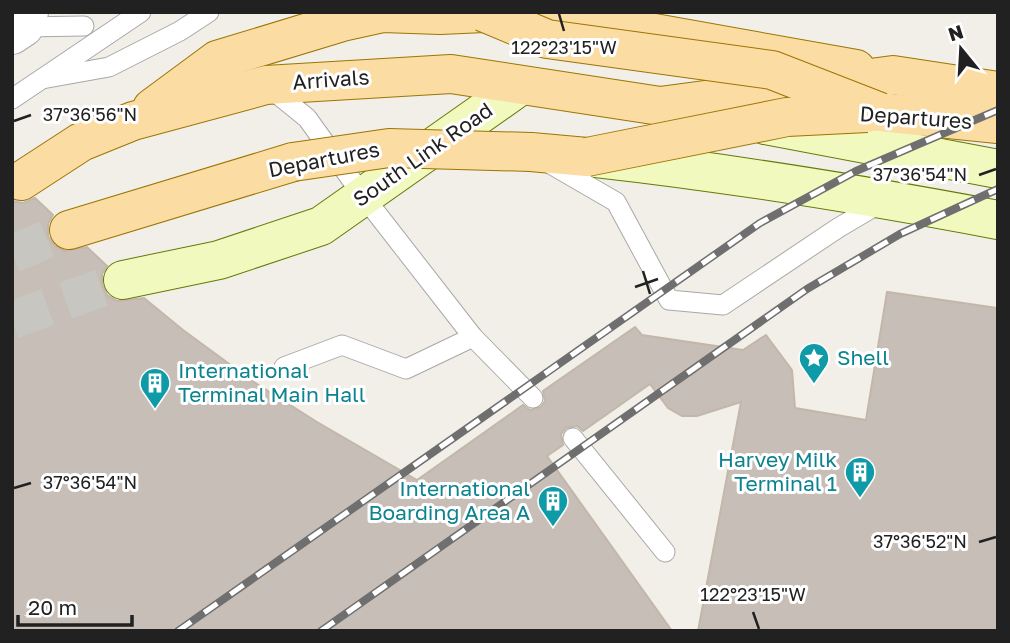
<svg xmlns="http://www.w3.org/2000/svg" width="1010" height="643" viewBox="0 0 1010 643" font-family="'Golos Text',sans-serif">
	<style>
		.building { fill: #c6beb7; stroke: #c3b7aa; stroke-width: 2 }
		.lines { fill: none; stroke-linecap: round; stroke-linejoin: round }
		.secondary-tunnel { stroke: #c7c6c0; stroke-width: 38; stroke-dasharray: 38 19; stroke-linecap: butt }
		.primary-tunnel { stroke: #c7c6c0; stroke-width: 38; stroke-dasharray: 38 19; stroke-linecap: butt }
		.lane-casing { stroke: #a8a8a8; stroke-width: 21 }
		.street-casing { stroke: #a8a8a8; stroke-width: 40 }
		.secondary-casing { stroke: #647a06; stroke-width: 40 }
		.primary-casing { stroke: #9c7502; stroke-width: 40 }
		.lane { stroke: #fff; stroke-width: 19 }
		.street { stroke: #fff; stroke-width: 38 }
		.secondary { stroke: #f2f9be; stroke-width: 38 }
		.primary { stroke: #fbdca3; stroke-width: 38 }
		.rail-casing { stroke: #6f6f6f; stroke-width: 8 }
		.rail { stroke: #fff; stroke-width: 5; stroke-dasharray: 16; stroke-linecap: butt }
		.primary-bridge-casing { stroke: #9c7502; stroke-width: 40; stroke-linecap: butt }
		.primary-bridge { stroke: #fbdca3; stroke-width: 38 }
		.ticks { fill: none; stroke: #212121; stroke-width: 2.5 }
		.labels { text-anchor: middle; stroke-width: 6; stroke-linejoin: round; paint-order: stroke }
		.street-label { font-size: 21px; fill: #212121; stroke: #fff }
		.culture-label { font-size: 21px; fill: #0d838f; stroke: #fff; text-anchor: start }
		.ticks-label { font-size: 18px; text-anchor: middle; fill: #212121; stroke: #fff; stroke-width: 6; stroke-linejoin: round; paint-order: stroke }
	</style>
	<rect width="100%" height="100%" fill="#f1efe8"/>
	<path class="building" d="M35,198L53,215L48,224V236L55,246L65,251L87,247L107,266L102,274V284L107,295L117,301L144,298L183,330L254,382L317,422L417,480L523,405L530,410L541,407L545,401L543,391L635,327L642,335L743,350L766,335L792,370L795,408L866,420L887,292L998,308V631H698L741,402L697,416H682L668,408L650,384L583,431L577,426L566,428L561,434L563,445L547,456L672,631H12V201L23,203Z"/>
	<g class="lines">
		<path class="secondary-tunnel" d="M12,320L123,280"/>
		<path class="primary-tunnel" d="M12,254L69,230"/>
		<g class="lane-casing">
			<g id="lane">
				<path d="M24,27L84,26"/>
				<path d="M42,79L109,67L180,31L209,12"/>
				<path d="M270,88L307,118L364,197L473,337"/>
				<path d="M12,99L141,12"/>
				<path d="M547,162L616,202L669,300L723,305L838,228L882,202"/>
				<path d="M284,367L342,345L406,369L473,337L533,398"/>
				<path d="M573,438L665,552"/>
			</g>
		</g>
		<g class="street-casing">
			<path id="street" d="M12,35L24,27L29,12"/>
		</g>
		<g class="secondary-casing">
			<g id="secondary">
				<path d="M765,125L998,169"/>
				<path d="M596,158C731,173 865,195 998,220"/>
				<path d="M123,280L219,260L321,226L520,86"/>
			</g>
		</g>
		<g class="primary-casing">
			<g id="primary">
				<path d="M537,12L856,69"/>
				<path d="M152,108L217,60L342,22L383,13L440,15L506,12"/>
				<path d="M880,112L998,124"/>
				<path d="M531,152L587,157"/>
				<path d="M21,181L81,142L133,121L266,85L451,74L660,106L893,75L998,91"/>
				<path d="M69,230L293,162"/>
			</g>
		</g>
		<use href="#lane" class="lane"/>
		<use href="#street" class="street"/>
		<use href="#secondary" class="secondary"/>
		<use href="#primary" class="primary"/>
		<g class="rail-casing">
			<g id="rail">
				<path d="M178,631L760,223L856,171L998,110"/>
				<path d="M321,631L807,289L900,234L998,189"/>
			</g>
		</g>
		<use href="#rail" class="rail"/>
		<g class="primary-bridge-casing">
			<g id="primary-bridge">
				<path d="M483,12L547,39L772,70L880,112"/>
				<path d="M587,157L787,117L867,113"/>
				<path d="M293,162L389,148L531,152"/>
			</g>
		</g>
		<use href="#primary-bridge" class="primary-bridge"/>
	</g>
	<path class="ticks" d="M559,14L564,31M14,121L31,115M979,175L996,169M643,271L650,294M635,287L658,279M14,488L31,483M979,542L996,537M753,612L759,629"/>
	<defs>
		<g id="sight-pin" transform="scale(1.575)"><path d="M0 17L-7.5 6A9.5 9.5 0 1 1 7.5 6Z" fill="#0f9aa8" stroke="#fff"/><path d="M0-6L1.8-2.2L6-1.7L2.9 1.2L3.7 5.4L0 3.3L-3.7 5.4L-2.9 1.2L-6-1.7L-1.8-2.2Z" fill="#fff"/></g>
		<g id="building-pin" transform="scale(1.575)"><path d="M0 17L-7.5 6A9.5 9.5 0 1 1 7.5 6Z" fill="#0f9aa8" stroke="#fff"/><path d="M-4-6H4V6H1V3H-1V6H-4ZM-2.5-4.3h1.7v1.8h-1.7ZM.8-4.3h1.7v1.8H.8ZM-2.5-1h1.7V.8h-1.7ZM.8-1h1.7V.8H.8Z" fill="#fff"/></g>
	</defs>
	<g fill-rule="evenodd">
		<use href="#sight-pin" x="814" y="358"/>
		<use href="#building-pin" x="155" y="383"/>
		<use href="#building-pin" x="860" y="472"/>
		<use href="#building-pin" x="553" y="501"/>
	</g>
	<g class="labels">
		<g class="street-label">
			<text transform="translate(331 80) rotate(-4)" y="7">Arrivals</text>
			<text transform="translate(916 118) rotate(4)" y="7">Departures</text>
			<text transform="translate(423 155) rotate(-35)" y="7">South Link Road</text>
			<text transform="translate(324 160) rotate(-11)" y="7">Departures</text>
		</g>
		<g class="culture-label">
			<text x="837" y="365">Shell</text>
			<text x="178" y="378">International<tspan x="178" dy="24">Terminal Main Hall</tspan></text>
			<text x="837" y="467" text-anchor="end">Harvey Milk<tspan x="837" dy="24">Terminal 1</tspan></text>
			<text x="530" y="496" text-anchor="end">International<tspan x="530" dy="24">Boarding Area A</tspan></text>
		</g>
	</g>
	<g class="ticks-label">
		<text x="564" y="54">122°23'15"W</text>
		<text x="90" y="121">37°36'56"N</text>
		<text x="920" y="181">37°36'54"N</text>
		<text x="90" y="489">37°36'54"N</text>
		<text x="920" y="548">37°36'52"N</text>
		<text x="753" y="601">122°23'15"W</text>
	</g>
	<rect width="1010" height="643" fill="none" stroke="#212121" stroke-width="28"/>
	<g transform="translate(961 49) rotate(342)" stroke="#ffffff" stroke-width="5" paint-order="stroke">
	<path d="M0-5L12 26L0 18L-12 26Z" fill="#212121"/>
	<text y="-10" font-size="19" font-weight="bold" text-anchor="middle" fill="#212121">N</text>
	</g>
	<path d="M18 615v10h114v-10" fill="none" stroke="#212121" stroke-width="3.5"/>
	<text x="28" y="615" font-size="21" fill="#212121" stroke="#ffffff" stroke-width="5" paint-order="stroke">20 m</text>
</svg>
